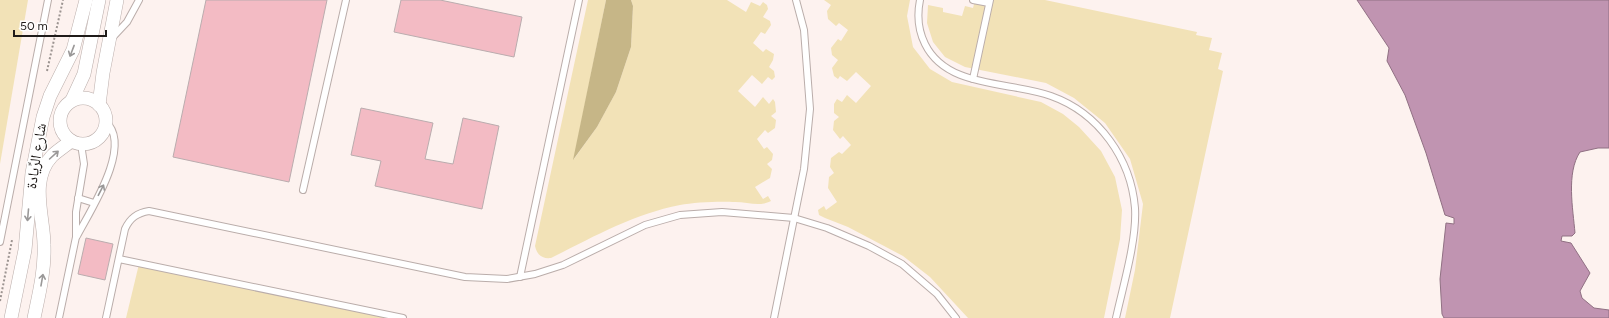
<svg xmlns="http://www.w3.org/2000/svg" width="1609" height="318" viewBox="0 0 1609 318" font-family="Figtree,'Noto Naskh Arabic',sans-serif">
	<style>
		.green { fill: #f2e2b7 }
		.forest { fill: #c6b687 }
		.water { fill: #c094b1; stroke: #907083 }
		.building { fill: #f3bbc4; stroke: #baacae }
		.lines { fill: none; stroke-linecap: round; stroke-linejoin: round }
		.lane-casing { stroke: #baadaa; stroke-width: 8 }
		.street-casing { stroke: #baadaa; stroke-width: 14 }
		.path { stroke: #9c9491; stroke-width: 2; stroke-dasharray: 2 2; stroke-linecap: butt }
		.lane { stroke: #fff; stroke-width: 6 }
		.street { stroke: #fff; stroke-width: 13 }
		.oneway { stroke: #9a9898 }
		.labels { text-anchor: middle; stroke-width: 3; stroke-linejoin: round; paint-order: stroke }
		.street-label { font-size: 15px; fill: #1f1b19; stroke: #fff }
	</style>
	<rect width="100%" height="100%" fill="#fdf2ef"/>
	<g class="green">
		<path d="M0,0H28L0,164Z"/>
		<path d="M588,0H606L574,159L597,127L616,92L631,47L633,6L631,0H727L746,12L751,2L760,6L763,2L767,5L768,9L763,17L770,21L771,25L765,34L761,32L753,43L763,52L766,49L774,54L773,60L769,67L774,71L775,77L772,80L768,77L762,84L752,75L738,91L755,107L763,97L769,104L773,99L775,102L776,112L771,116L776,120L775,128L768,133L765,130L757,139L764,149L767,147L773,154L772,160L767,164L772,169L770,178L755,187L763,199L768,196L771,201C760,207 748,202 735,202C722,201 694,202 680,205C634,214 593,237 551,258C542,259 537,255 535,246Z"/>
		<path d="M824,0H910L907,16L913,47L930,69L952,82L1041,102L1063,114L1079,127L1101,151L1115,177L1122,210L1120,239L1104,318H968L930,277L903,256L848,227L825,218L819,215L818,210L824,206L826,210L837,202L828,188L829,177L834,173L830,167L831,158L839,152L842,154L851,145L843,136L840,139L833,130L834,121L839,117L834,113V104L837,99L842,102L847,95L856,103L871,86L856,72L847,81L840,76L838,79L834,76L832,68L838,60L832,55L831,48L838,39L841,41L848,30L839,23L836,26L828,19L827,11L831,5Z"/>
		<path d="M975,0H1045L1197,32L1196,35L1212,38L1209,50L1222,53L1218,69L1223,71L1170,318H1125L1135,270L1143,204L1130,159L1105,123L1074,98L1046,83L965,67L945,57L933,42L927,23L928,5L943,8V12L962,16L965,6L973,8Z"/>
		<path d="M139,264L403,318H126Z"/>
	</g>
	<path class="forest" d="M606,0H631L633,6L631,47L616,92L597,127L573,160Z"/>
	<path class="water" d="M1357,0H1609V148H1598L1580,152C1566,173 1573,209 1575,233L1572,236H1562L1561,241L1571,243L1590,273L1580,291L1582,298L1594,308L1609,310V318H1444L1442,314L1440,279L1446,223L1454,224V218L1445,215L1426,153L1405,95L1387,61L1389,48Z"/>
	<g class="building">
		<path d="M206,0H327L289,182L173,157Z"/>
		<path d="M401,0H440L522,17L514,57L394,32Z"/>
		<path d="M361,108L433,123L425,159L453,164L463,118L499,126L482,209L375,186L381,161L351,155Z"/>
		<path d="M86,238L113,244L105,280L78,274Z"/>
	</g>
	<g class="lines">
		<g class="lane-casing">
			<g id="lane">
				<path d="M920,0C917,15 918,30 925,44C947,89 1010,81 1051,96C1099,113 1131,159 1135,208C1137,240 1123,286 1116,318"/>
				<path d="M973,0L989,3"/>
				<path d="M112,38L127,22L139,0"/>
				<path d="M973,79L990,0"/>
				<path d="M303,190L346,0"/>
				<path d="M78,198L94,203"/>
				<path d="M77,236C90,211 133,146 106,122"/>
				<path d="M0,242L48,0"/>
				<path d="M119,259L403,318"/>
				<path d="M520,277L579,0"/>
				<path d="M59,318L76,237V212L84,164L81,144"/>
				<path d="M106,318L125,229C130,218 137,213 149,211L465,277L507,279L535,274L563,265L645,225L680,215L722,212L794,218L827,228L869,246L902,264L937,294L956,318"/>
				<path d="M774,318L804,169L810,109L804,30L796,0"/>
			</g>
		</g>
		<g class="street-casing">
			<g id="street">
				<circle cx="83" cy="121" r="23"/>
				<path d="M72,100L84,74L99,0"/>
				<path d="M99,105L103,73L117,0"/>
				<path d="M11,318L25,250L32,173L43,117L50,96L73,50L86,0"/>
				<path d="M34,318C39,294 45,270 44,245C44,217 29,180 52,156C57,151 65,146 71,141"/>
			</g>
		</g>
		<g class="path">
			<path d="M47,71L63,0"/>
			<path d="M0,301L12,240"/>
		</g>
		<use href="#lane" class="lane"/>
		<use href="#street" class="street"/>
	</g>
	<defs><path id="oneway-shaft" d="M-6 0H5M1.5-3L5.5 0L1.5 3" fill="none" stroke-width="1.6" stroke-linecap="round" stroke-linejoin="round"/></defs>
	<g class="oneway">
		<use href="#oneway-shaft" transform="translate(72 51) rotate(111)"/>
		<use href="#oneway-shaft" transform="translate(54 155) rotate(-42)"/>
		<use href="#oneway-shaft" transform="translate(101 190) rotate(-63)"/>
		<use href="#oneway-shaft" transform="translate(28 215) rotate(95)"/>
		<use href="#oneway-shaft" transform="translate(42 280) rotate(-80)"/>
	</g>
	<g class="labels">
		<g class="street-label">
			<text transform="translate(36 156) rotate(-81)" y="5">شارع الرِّيادة</text>
		</g>
	</g>
	<path d="M14 30v6h92v-6" fill="none" stroke="#1f1b19" stroke-width="2"/>
	<text x="20" y="30" font-size="12" fill="#1f1b19" stroke="#ffffff" stroke-width="3" paint-order="stroke">50 m</text>
</svg>
